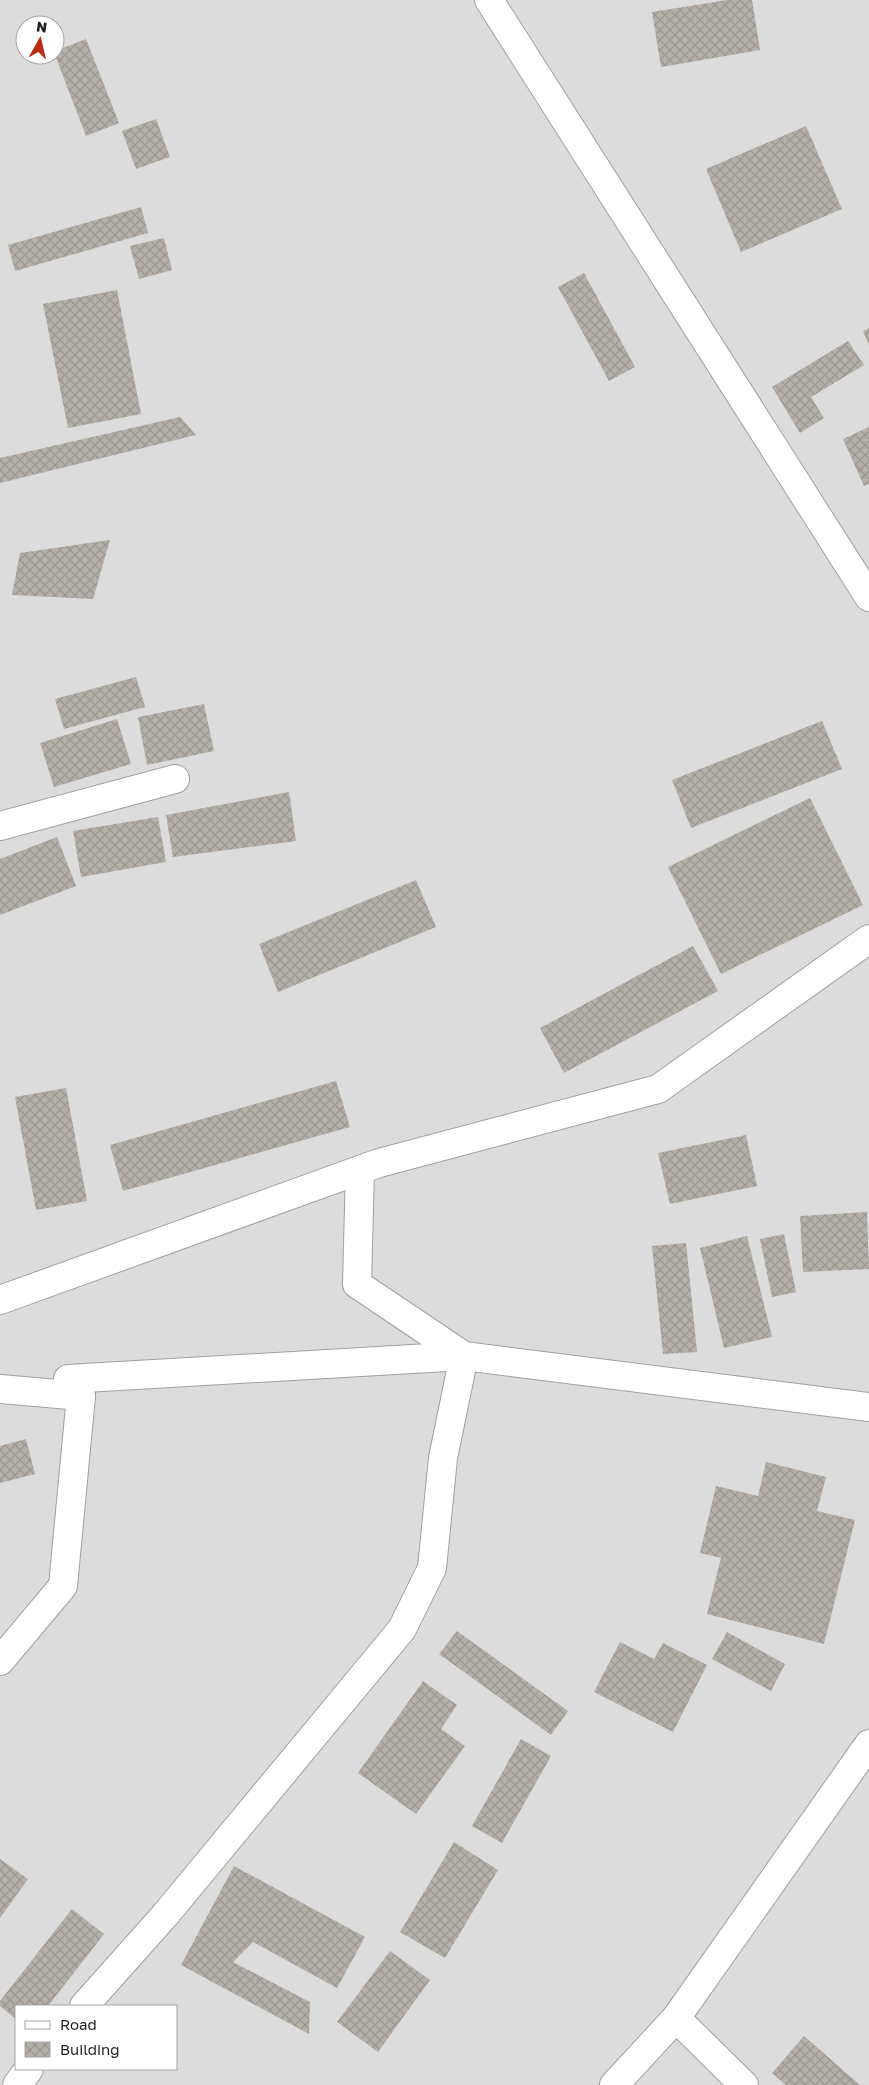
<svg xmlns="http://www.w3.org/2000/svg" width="869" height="2085" viewBox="0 0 869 2085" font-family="'Golos Text',sans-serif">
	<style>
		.residential { fill: #dddcdc; fill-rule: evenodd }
		.building { fill: url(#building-cross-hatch) }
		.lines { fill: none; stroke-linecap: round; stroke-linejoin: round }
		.street-casing { stroke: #a0a0a0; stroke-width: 30 }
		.street { stroke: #fff; stroke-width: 28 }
	</style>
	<defs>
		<pattern id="building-cross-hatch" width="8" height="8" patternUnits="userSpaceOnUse" patternTransform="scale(1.25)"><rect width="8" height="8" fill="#b4afa8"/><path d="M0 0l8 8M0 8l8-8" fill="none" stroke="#9a9690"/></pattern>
	</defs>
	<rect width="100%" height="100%" fill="#eeede6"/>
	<path class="residential" d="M0,0H869V2085H0ZM25,25H55V55H25ZM16,2006H176V2069H16Z"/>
	<g class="building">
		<path d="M727,0H752L760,50L661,67L652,12Z"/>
		<path d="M86,39L119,123L86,136L55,55V51Z"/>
		<path d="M156,119L170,157L136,169L122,131Z"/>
		<path d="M806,126L842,209L741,252L706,169Z"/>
		<path d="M141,207L148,233L15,271L8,245Z"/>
		<path d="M164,238L172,270L139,279L130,246Z"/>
		<path d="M584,273L635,367L609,381L558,287Z"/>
		<path d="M117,290L141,414L68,428L43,304Z"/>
		<path d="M869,328V345L863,331Z"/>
		<path d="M848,341L864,365L811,397L824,418L800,433L772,387Z"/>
		<path d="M180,417L196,435L0,483V458Z"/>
		<path d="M869,427V484L864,486L843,439Z"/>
		<path d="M110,540L93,599L12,595L20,553Z"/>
		<path d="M136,677L145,707L64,729L55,699Z"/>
		<path d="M204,704L214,751L147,765L138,717Z"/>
		<path d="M117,719L131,764L54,787L40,743Z"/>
		<path d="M822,721L842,769L691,828L672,780Z"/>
		<path d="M289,792L296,841L173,857L166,815Z"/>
		<path d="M810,798L863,905L721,974L668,867Z"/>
		<path d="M158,817L166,862L81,877L73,831Z"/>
		<path d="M57,837L76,886L0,915V859Z"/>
		<path d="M416,880L436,927L278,992L259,944Z"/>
		<path d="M693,946L718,991L564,1073L540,1028Z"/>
		<path d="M336,1081L350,1127L123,1191L110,1145Z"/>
		<path d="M66,1088L87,1201L36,1210L15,1097Z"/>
		<path d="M746,1135L757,1186L670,1204L658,1153Z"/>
		<path d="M867,1212L869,1269L803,1272L800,1216Z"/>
		<path d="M784,1234L796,1292L772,1297L760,1239Z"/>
		<path d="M747,1236L772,1337L724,1348L700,1248Z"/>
		<path d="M686,1243L697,1352L663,1354L652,1246Z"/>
		<path d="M26,1439L35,1474L0,1483V1446Z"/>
		<path d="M766,1462L826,1477L817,1511L855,1520L824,1644L707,1614L721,1558L700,1553L716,1486L758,1496Z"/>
		<path d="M457,1631L568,1711L551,1735L439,1654Z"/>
		<path d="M727,1632L785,1664L771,1691L712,1659Z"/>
		<path d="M620,1642L654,1659L663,1643L707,1665L673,1732L594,1692Z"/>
		<path d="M423,1681L457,1705L441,1729L465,1746L416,1814L358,1773Z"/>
		<path d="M521,1739L551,1756L502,1843L472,1826Z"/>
		<path d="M454,1842L498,1870L445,1958L400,1932Z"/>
		<path d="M0,1859L28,1879L0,1918Z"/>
		<path d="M234,1866L365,1937L337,1988L253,1942L233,1962L310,2002L309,2034L181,1965Z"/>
		<path d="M72,1909L104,1934L48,2006H16V2019L0,2006V2001Z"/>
		<path d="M390,1951L430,1980L378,2052L337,2022Z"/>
		<path d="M804,2036L860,2085H786L772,2073Z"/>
	</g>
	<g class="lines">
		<g class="street-casing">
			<g id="street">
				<path d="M489,0L869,597"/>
				<path d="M0,826L175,779"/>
				<path d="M0,1300L379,1163L658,1089L869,939"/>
				<path d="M0,1389L81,1396L68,1379L464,1356L869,1407"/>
				<path d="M0,1661L63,1586L81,1396"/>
				<path d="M84,2006L166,1914L402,1629L432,1568L443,1458L464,1356L357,1284L360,1170"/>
				<path d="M676,2018L744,2085"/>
				<path d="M17,2085L29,2069"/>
				<path d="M614,2085L676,2018L869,1744"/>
			</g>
		</g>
		<use href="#street" class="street"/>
	</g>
	<rect x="15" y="2005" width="162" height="65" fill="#ffffff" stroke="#a5a5a5"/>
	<rect x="25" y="2021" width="25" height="8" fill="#ffffff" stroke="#a5a5a5"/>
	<text x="60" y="2030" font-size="15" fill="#1f1f1f">Road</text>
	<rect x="25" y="2042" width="25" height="15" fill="url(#building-cross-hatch)" stroke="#a5a5a5"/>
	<text x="60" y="2055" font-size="15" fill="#1f1f1f">Building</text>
	<g transform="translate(40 40) rotate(8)"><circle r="24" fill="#ffffff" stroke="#a5a5a5"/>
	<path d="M0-4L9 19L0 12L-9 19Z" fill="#bb2a12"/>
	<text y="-8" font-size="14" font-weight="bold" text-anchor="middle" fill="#1f1f1f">N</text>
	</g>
</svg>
